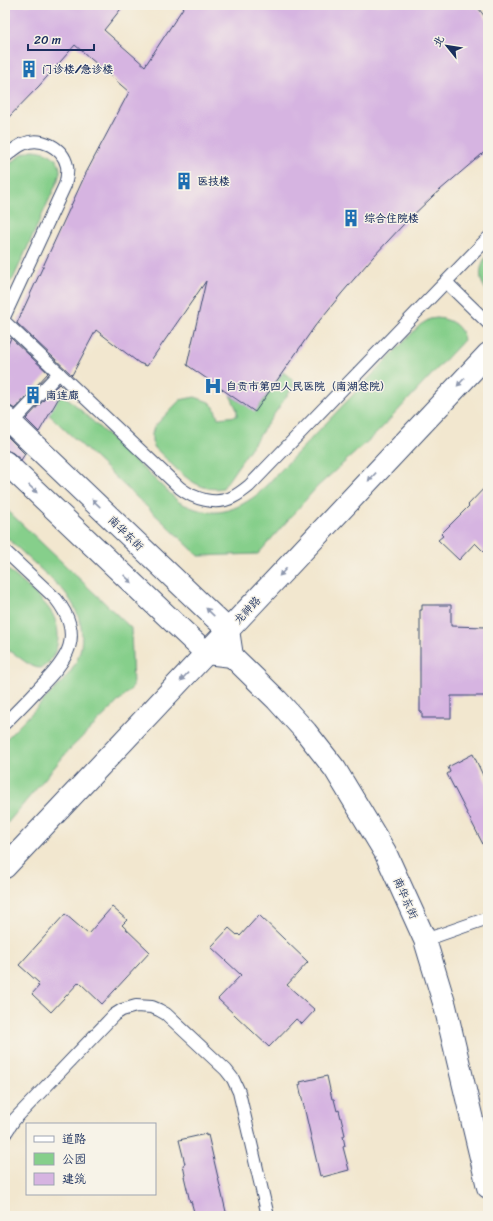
<svg xmlns="http://www.w3.org/2000/svg" width="493" height="1221" viewBox="0 0 493 1221" font-family="Sriracha,'LXGW WenKai TC',sans-serif">
	<style>
		.green { fill: #86cf8b; stroke: #507f74 }
		.building { fill: #d6b4e1 }
		.lines { fill: none; stroke-linecap: round; stroke-linejoin: round }
		.service-casing { stroke: #3b4b6f; stroke-width: 14 }
		.minor-casing { stroke: #3b4b6f; stroke-width: 24 }
		.service { stroke: #fff; stroke-width: 12 }
		.minor { stroke: #fff; stroke-width: 22 }
		.oneway { fill: #8d97ae }
		.labels { text-anchor: middle; stroke-width: 3; stroke-linejoin: round; paint-order: stroke }
		.poi-label { font-size: 11px; font-weight: bold; fill: #1b2f5e; stroke: #f7f3e8; text-anchor: start }
		.street-label { font-size: 11px; fill: #1b2f5e; stroke: #f7f3e8 }
	</style>
	<rect width="100%" height="100%" fill="#f7f3e8"/>
	<filter id="ink" filterUnits="userSpaceOnUse"><feTurbulence type="fractalNoise" baseFrequency=".025" numOctaves="2"/><feDisplacementMap in="SourceGraphic" scale="8" xChannelSelector="R" yChannelSelector="G"/><feConvolveMatrix kernelMatrix="1 2 1 2 8 2 1 2 1" color-interpolation-filters="sRGB"/></filter>
	<filter id="wash" filterUnits="userSpaceOnUse"><feTurbulence type="fractalNoise" baseFrequency=".012" numOctaves="4" result="noise"/><feDisplacementMap in="SourceGraphic" scale="16" xChannelSelector="R" yChannelSelector="G"/><feGaussianBlur stdDeviation="0.9" result="paint"/><feColorMatrix in="noise" values="0 0 0 0 0 0 0 0 0 0 0 0 0 0 0 0 0 1.4 0 .05"/><feComposite in="paint" operator="in"/></filter>
	<g filter="url(#wash)">
		<rect width="100%" height="100%" fill="#f2e7cf"/>
		<g class="green">
			<path d="M32,150C44,150 60,156 60,171C60,174 58,178 58,180L13,279L5,287V168L22,154Z"/>
			<path d="M488,254V292C477,281 479,265 488,254Z"/>
			<path d="M437,318C451,319 462,326 464,340L378,432L317,487L258,554L199,556L40,406L55,395H61L70,400L179,502C211,518 229,515 258,494L420,325L430,319Z"/>
			<path d="M283,372C289,377 294,379 293,387L223,488C194,494 174,465 155,448L152,442V434L154,427L180,400L195,397L209,402L214,407L218,418L237,416V410L230,395L250,408L256,409L259,407Z"/>
			<path d="M5,508L131,628L133,687L68,751L5,826V740C18,727 31,714 44,700C53,691 63,682 71,671C89,644 83,615 64,591L5,536Z"/>
			<path d="M5,567C18,579 46,601 53,615C60,629 60,646 51,659C48,663 44,668 39,668C31,668 17,655 10,651L5,652Z"/>
		</g>
		<g id="blocks">
			<g class="building">
				<path d="M5,5H124L104,30L145,66L185,5H476L488,21V149L433,196L402,226L373,257L342,293L315,326L255,412L187,365L206,281L147,366L139,363L96,330L72,375L17,323L86,173L129,92L75,45L39,86L5,121Z"/>
				<path d="M11,338L48,373L15,409L8,405H5V351Z"/>
				<path d="M59,384L64,389L39,432L26,419Z"/>
				<path d="M5,434L25,454L21,460L13,453L5,450Z"/>
				<path d="M488,484V556L475,543L459,560L438,540L443,536L441,534L469,506L468,505Z"/>
				<path d="M422,605H451V626L486,627V638H488V689H486V696H451V718H422V712H420V610H422Z"/>
				<path d="M473,754L488,786V854L447,774L450,772L448,767Z"/>
				<path d="M112,907L127,920L122,925L150,952L102,1004L79,982L51,1012L32,994L39,986L37,985L39,983L19,965L65,914L88,934Z"/>
				<path d="M259,915L308,962L287,985L315,1010L302,1024L296,1019L269,1047L218,999L241,975L211,947L229,928L237,935L238,934L240,936Z"/>
				<path d="M327,1076L332,1099H334L337,1111L339,1110L345,1135L343,1136L345,1146L343,1147L349,1170L323,1177L322,1175L320,1176L299,1085L301,1084L300,1082Z"/>
				<path d="M206,1134V1136L208,1135L227,1216H197L196,1212H194L191,1201L190,1202L184,1176L185,1175L183,1165L185,1164L179,1140Z"/>
			</g>
		</g>
	</g>
	<g filter="url(#ink)">
		<use href="#blocks" fill-opacity="0" stroke="#3b4b6f" stroke-width="1"/>
		<g class="lines">
			<g class="service-casing">
				<g id="service">
					<path d="M5,157C10,153 16,147 23,144C40,136 63,147 67,166C68,173 67,178 65,185L5,315"/>
					<path d="M446,282L488,323"/>
					<path d="M5,322L180,488C194,499 216,506 233,497C239,494 244,490 249,486L488,238"/>
					<path d="M12,423L59,373"/>
					<path d="M5,551L56,599C85,636 68,659 39,688C28,700 16,712 5,723"/>
					<path d="M425,940L488,918"/>
					<path d="M5,1134L14,1120L114,1015L122,1010L136,1006L152,1007L159,1010L166,1014L226,1070L233,1079L239,1092L268,1216"/>
				</g>
			</g>
			<g class="minor-casing">
				<g id="minor">
					<path d="M5,417L228,630L232,656L206,653L5,462"/>
					<path d="M232,656L277,700L306,732L335,769L385,852L425,940L445,1006L488,1187"/>
					<path d="M5,867L488,354"/>
				</g>
			</g>
			<use href="#service" class="service"/>
			<use href="#minor" class="minor"/>
		</g>
		<defs><path id="oneway-solid" d="M-6-.8H1V-3.2L6.5 0L1 3.2V.8H-6Z"/></defs>
		<g class="oneway">
			<use href="#oneway-solid" transform="translate(461 382) rotate(133)"/>
			<use href="#oneway-solid" transform="translate(372 477) rotate(133)"/>
			<use href="#oneway-solid" transform="translate(33 489) rotate(43)"/>
			<use href="#oneway-solid" transform="translate(96 503) rotate(-136)"/>
			<use href="#oneway-solid" transform="translate(283 572) rotate(133)"/>
			<use href="#oneway-solid" transform="translate(128 579) rotate(43)"/>
			<use href="#oneway-solid" transform="translate(210 612) rotate(-136)"/>
			<use href="#oneway-solid" transform="translate(184 677) rotate(133)"/>
		</g>
	</g>
	<defs>
		<g id="building-bare" transform="scale(1.38)"><path d="M-4-6H4V6H1V3H-1V6H-4ZM-2.5-4.3h1.7v1.8h-1.7ZM.8-4.3h1.7v1.8H.8ZM-2.5-1h1.7V.8h-1.7ZM.8-1h1.7V.8H.8Z" fill="#1f6fb2" stroke="#f7f3e8" stroke-width="2.5" paint-order="stroke"/></g>
		<g id="hospital-bare" transform="scale(1.38)"><path d="M-5-5h3v3.5h4V-5h3V5h-3V1.5h-4V5h-3Z" fill="#1f6fb2" stroke="#f7f3e8" stroke-width="2.5" paint-order="stroke"/></g>
	</defs>
	<g fill-rule="evenodd">
		<use href="#building-bare" x="29" y="69"/>
		<use href="#building-bare" x="184" y="181"/>
		<use href="#building-bare" x="351" y="218"/>
		<use href="#hospital-bare" x="213" y="386"/>
		<use href="#building-bare" x="33" y="395"/>
	</g>
	<g class="labels">
		<g class="poi-label">
			<text x="42" y="73">门诊楼/急诊楼</text>
			<text x="197" y="185">医技楼</text>
			<text x="364" y="222">综合住院楼</text>
			<text x="226" y="390">自贡市第四人民医院（南湖总院）</text>
			<text x="46" y="399">南连廊</text>
		</g>
		<g class="street-label">
			<text transform="translate(126 533) rotate(44)" y="4">南华东街</text>
			<text transform="translate(247 610) rotate(-47)" y="4">龙神路</text>
			<text transform="translate(406 898) rotate(66)" y="4">南华东街</text>
		</g>
	</g>
	<rect width="493" height="1221" fill="none" stroke="#f7f3e8" stroke-width="20"/>
	<rect x="26" y="1123" width="130" height="72" fill="#f7f3e8" stroke="#9fa5b1"/>
	<rect x="34" y="1136" width="20" height="6" fill="#ffffff" stroke="#9fa5b1"/>
	<text x="62" y="1143" font-size="12" fill="#1b2f5e">道路</text>
	<rect x="34" y="1153" width="20" height="12" fill="#86cf8b" stroke="#9fa5b1"/>
	<text x="62" y="1163" font-size="12" fill="#1b2f5e">公园</text>
	<rect x="34" y="1173" width="20" height="12" fill="#d6b4e1" stroke="#9fa5b1"/>
	<text x="62" y="1183" font-size="12" fill="#1b2f5e">建筑</text>
	<g transform="translate(447 46) rotate(300)" stroke="#f7f3e8" stroke-width="3" paint-order="stroke">
	<path d="M0-3L7 15L0 10L-7 15Z" fill="#1b2f5e"/>
	<text y="-6" font-size="11" font-weight="bold" text-anchor="middle" fill="#1b2f5e">北</text>
	</g>
	<path d="M28 44v6h66v-6" fill="none" stroke="#1b2f5e" stroke-width="2"/>
	<text x="34" y="44" font-size="12" fill="#1b2f5e" stroke="#f7f3e8" stroke-width="3" paint-order="stroke">20 m</text>
</svg>
